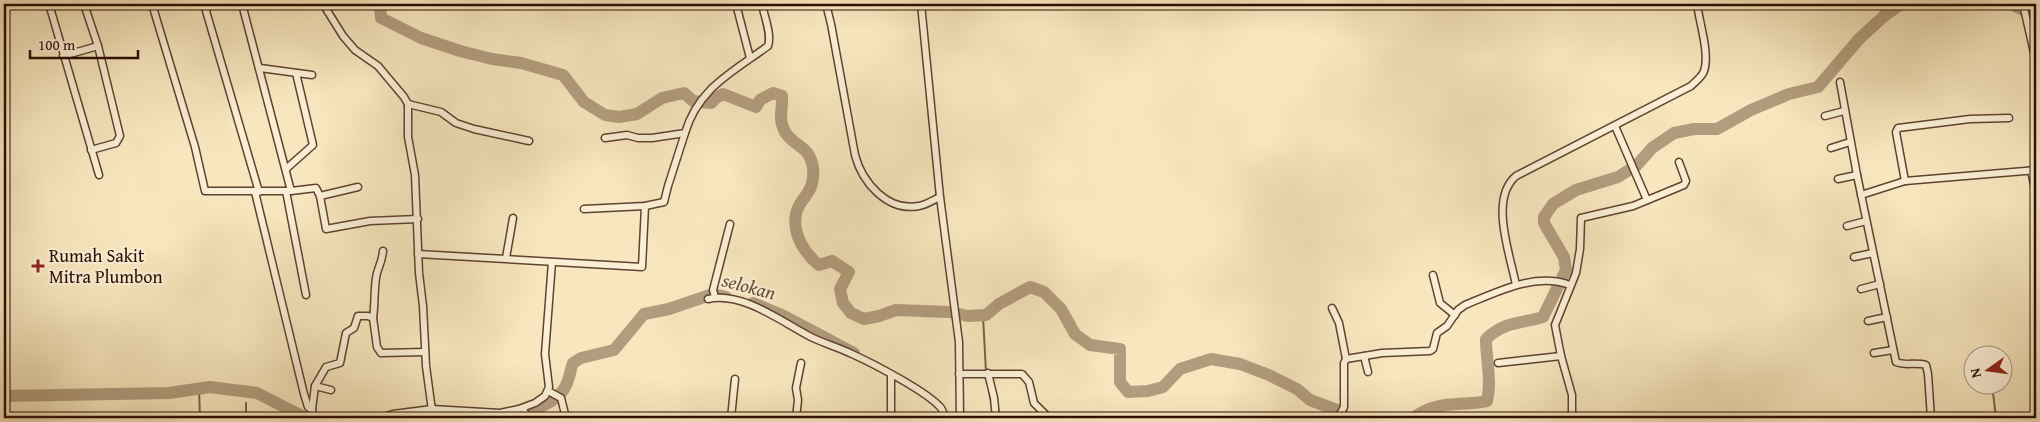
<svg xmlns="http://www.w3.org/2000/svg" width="2040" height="422" viewBox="0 0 2040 422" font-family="'Gentium Book Plus',serif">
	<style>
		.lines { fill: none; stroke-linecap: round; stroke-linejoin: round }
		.stream { stroke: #7c624c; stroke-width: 2 }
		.river { stroke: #b29c7e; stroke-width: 12 }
		.minor-casing { stroke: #5f4231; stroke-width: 9 }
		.minor { stroke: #faefd5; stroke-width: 6 }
		.poi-dot { fill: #8f2418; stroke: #faefd5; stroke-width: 2 }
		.labels { text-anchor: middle; stroke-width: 4; stroke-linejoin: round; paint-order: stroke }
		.poi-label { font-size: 18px; fill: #2c0c02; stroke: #faefd5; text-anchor: start }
		.water-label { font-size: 19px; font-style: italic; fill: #684d3a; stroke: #faefd5 }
	</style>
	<rect width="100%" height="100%" fill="#f7e6be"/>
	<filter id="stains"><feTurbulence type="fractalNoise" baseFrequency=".004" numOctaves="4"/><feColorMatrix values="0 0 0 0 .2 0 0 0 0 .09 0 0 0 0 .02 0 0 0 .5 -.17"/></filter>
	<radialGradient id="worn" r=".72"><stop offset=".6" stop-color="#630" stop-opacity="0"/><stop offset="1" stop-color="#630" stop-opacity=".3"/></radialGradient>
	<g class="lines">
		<g class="stream">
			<path d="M983,316L986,372"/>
			<path d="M1992,384L1996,418"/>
			<path d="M199,388L200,418"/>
			<path d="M989,391L992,406"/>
			<path d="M246,403V418"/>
		</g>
		<g class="river">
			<path d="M380,4L381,18L421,38L460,51L492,59L521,63L563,75L584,102L605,115L619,117L637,114L662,98L684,93L693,101L711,103L716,98L723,94L756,107L760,100L773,93L782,96C783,108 778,118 784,130C793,148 809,143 813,168C816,194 799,197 796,214C792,234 805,254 819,265L832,261L849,272L840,289L843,303L851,313L864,319L879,316L896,310L949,312L968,316L986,315L999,304L1030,287L1044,292L1061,309L1075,334L1090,345L1120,349V382L1128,392L1148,391L1163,387L1180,369L1211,359L1240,364L1269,375L1297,389L1310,400L1337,410L1346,418"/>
			<path d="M1969,4H2011L2036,16"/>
			<path d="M753,303L784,316L854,353"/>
			<path d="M4,396L169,393L210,387L257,393L306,418"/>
			<path d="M408,418L437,416L496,418"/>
			<path d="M497,418C516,415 553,407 564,389C569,382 570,371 573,363L581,358L614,350L644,314L669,309L713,294L726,297"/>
			<path d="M1413,418C1439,399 1458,407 1487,401C1492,382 1486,360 1486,339C1505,321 1519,324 1543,317L1566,270L1564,257L1544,223V217L1553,204L1576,190L1618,177L1637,165L1652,148L1674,133L1694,129H1717L1751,110L1789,94L1818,87L1859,39L1884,16L1901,4"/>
		</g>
		<g class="minor-casing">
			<g id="minor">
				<path d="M49,4L99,175"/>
				<path d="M84,4L98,46L120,136L116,143L91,150"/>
				<path d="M152,4L195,147L205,191H291L316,188L320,196L326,229L370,221L418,219"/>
				<path d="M204,4L259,192"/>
				<path d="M242,4L291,191"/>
				<path d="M323,4L343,36L355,50L378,66L404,97L408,104V137L415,175L419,273L423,306L426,366L433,418"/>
				<path d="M736,4L750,58"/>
				<path d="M826,4L831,24L855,155C862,182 887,212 919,206C926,205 933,200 940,197"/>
				<path d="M921,4L940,197L959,342L960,418"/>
				<path d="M2023,4L2036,61"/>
				<path d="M63,56L98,46"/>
				<path d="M260,68L312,75"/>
				<path d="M1840,82L1857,175L1896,362C1905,366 1916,362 1926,365L1928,374L1931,418"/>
				<path d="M408,104L441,112L456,123L474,129L529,141"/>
				<path d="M1825,116L1844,111"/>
				<path d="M1615,126L1647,200"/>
				<path d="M605,138L627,135L638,138H652L685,133C698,88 733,72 768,46C772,34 764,16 762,4"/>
				<path d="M1831,148L1850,142"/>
				<path d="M286,169L313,145L296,73"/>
				<path d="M2031,170L2036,194"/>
				<path d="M1838,179L1857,175"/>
				<path d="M1905,181L1896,132L1898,128L1970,119L2009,118"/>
				<path d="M286,191L306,295"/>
				<path d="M255,192L304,394L308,407L312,410L314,418"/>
				<path d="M1861,195L1905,181L2036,170"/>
				<path d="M320,196L358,187"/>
				<path d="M584,209L645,206L664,202L668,186L685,133"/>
				<path d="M1847,226L1866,221"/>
				<path d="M418,254L642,267L645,206"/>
				<path d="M1854,257L1873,253"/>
				<path d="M506,258L513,218"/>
				<path d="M1433,275L1440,303L1455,315"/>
				<path d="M1516,285C1510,254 1489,199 1516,176L1691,86C1696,81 1702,77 1704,71C1710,54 1699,21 1697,4"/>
				<path d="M1861,289L1880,284"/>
				<path d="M715,297L713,290L730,224"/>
				<path d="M708,299C743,291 783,323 813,338C826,344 840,348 852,354C872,363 928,392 941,408C943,411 944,415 945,418"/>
				<path d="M1332,308L1339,323L1346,359"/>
				<path d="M373,318C375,305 374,291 376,278C377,268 382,264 383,251"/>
				<path d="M1868,321L1887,317"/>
				<path d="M1874,353L1893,350"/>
				<path d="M1364,356L1368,372"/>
				<path d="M1498,363L1561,356"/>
				<path d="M988,373L994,398L996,418"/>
				<path d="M959,374H1022L1029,382L1034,403L1049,418"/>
				<path d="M891,375V418"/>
				<path d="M315,386L331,390"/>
				<path d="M548,391L561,398L566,418"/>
				<path d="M523,408L527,418"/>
				<path d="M312,409L315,386L326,367L340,363L346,333L354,328L358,316H368L373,318L377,347L381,353L425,352"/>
				<path d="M381,418L393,414L432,409L500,413L519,409L535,403L545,396L549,387L545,354L552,262"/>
				<path d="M731,418L735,379"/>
				<path d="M796,418L798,400L796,388L801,363"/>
				<path d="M1338,418L1344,407V363L1346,359L1382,353L1430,351L1433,349L1437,333L1447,326L1458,310L1465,305C1497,292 1535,272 1570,285"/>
				<path d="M1572,418V395L1561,356L1555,325L1576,273L1580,249L1581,218L1633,206L1684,185L1686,181L1679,162"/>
			</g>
		</g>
		<use href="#minor" class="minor"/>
	</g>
	<path class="poi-dot" d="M35.5 258.5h5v5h5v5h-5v5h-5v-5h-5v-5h5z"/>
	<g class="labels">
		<g class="poi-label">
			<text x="49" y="262">Rumah Sakit<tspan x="49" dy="21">Mitra Plumbon</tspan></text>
		</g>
		<g class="water-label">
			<text transform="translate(749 286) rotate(15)" y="7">selokan</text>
		</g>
	</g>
	<rect width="2040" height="422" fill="none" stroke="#f7e6be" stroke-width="20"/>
	<rect x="5" y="5" width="2030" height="412" fill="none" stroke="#2c0c02" stroke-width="2.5"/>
	<rect x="10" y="10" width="2020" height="402" fill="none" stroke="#2c0c02"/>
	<g transform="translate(1988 370) rotate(256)"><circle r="24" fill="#faefd5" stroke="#a89481"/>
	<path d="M0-4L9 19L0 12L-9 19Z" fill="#8f2418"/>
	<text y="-8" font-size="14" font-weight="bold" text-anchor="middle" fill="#2c0c02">N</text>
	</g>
	<path d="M30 50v8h108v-8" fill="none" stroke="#2c0c02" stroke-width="2.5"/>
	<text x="38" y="50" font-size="15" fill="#2c0c02" stroke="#faefd5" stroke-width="4" paint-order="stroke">100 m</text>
	<rect width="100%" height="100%" filter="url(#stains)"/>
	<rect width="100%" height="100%" fill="url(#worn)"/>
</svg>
